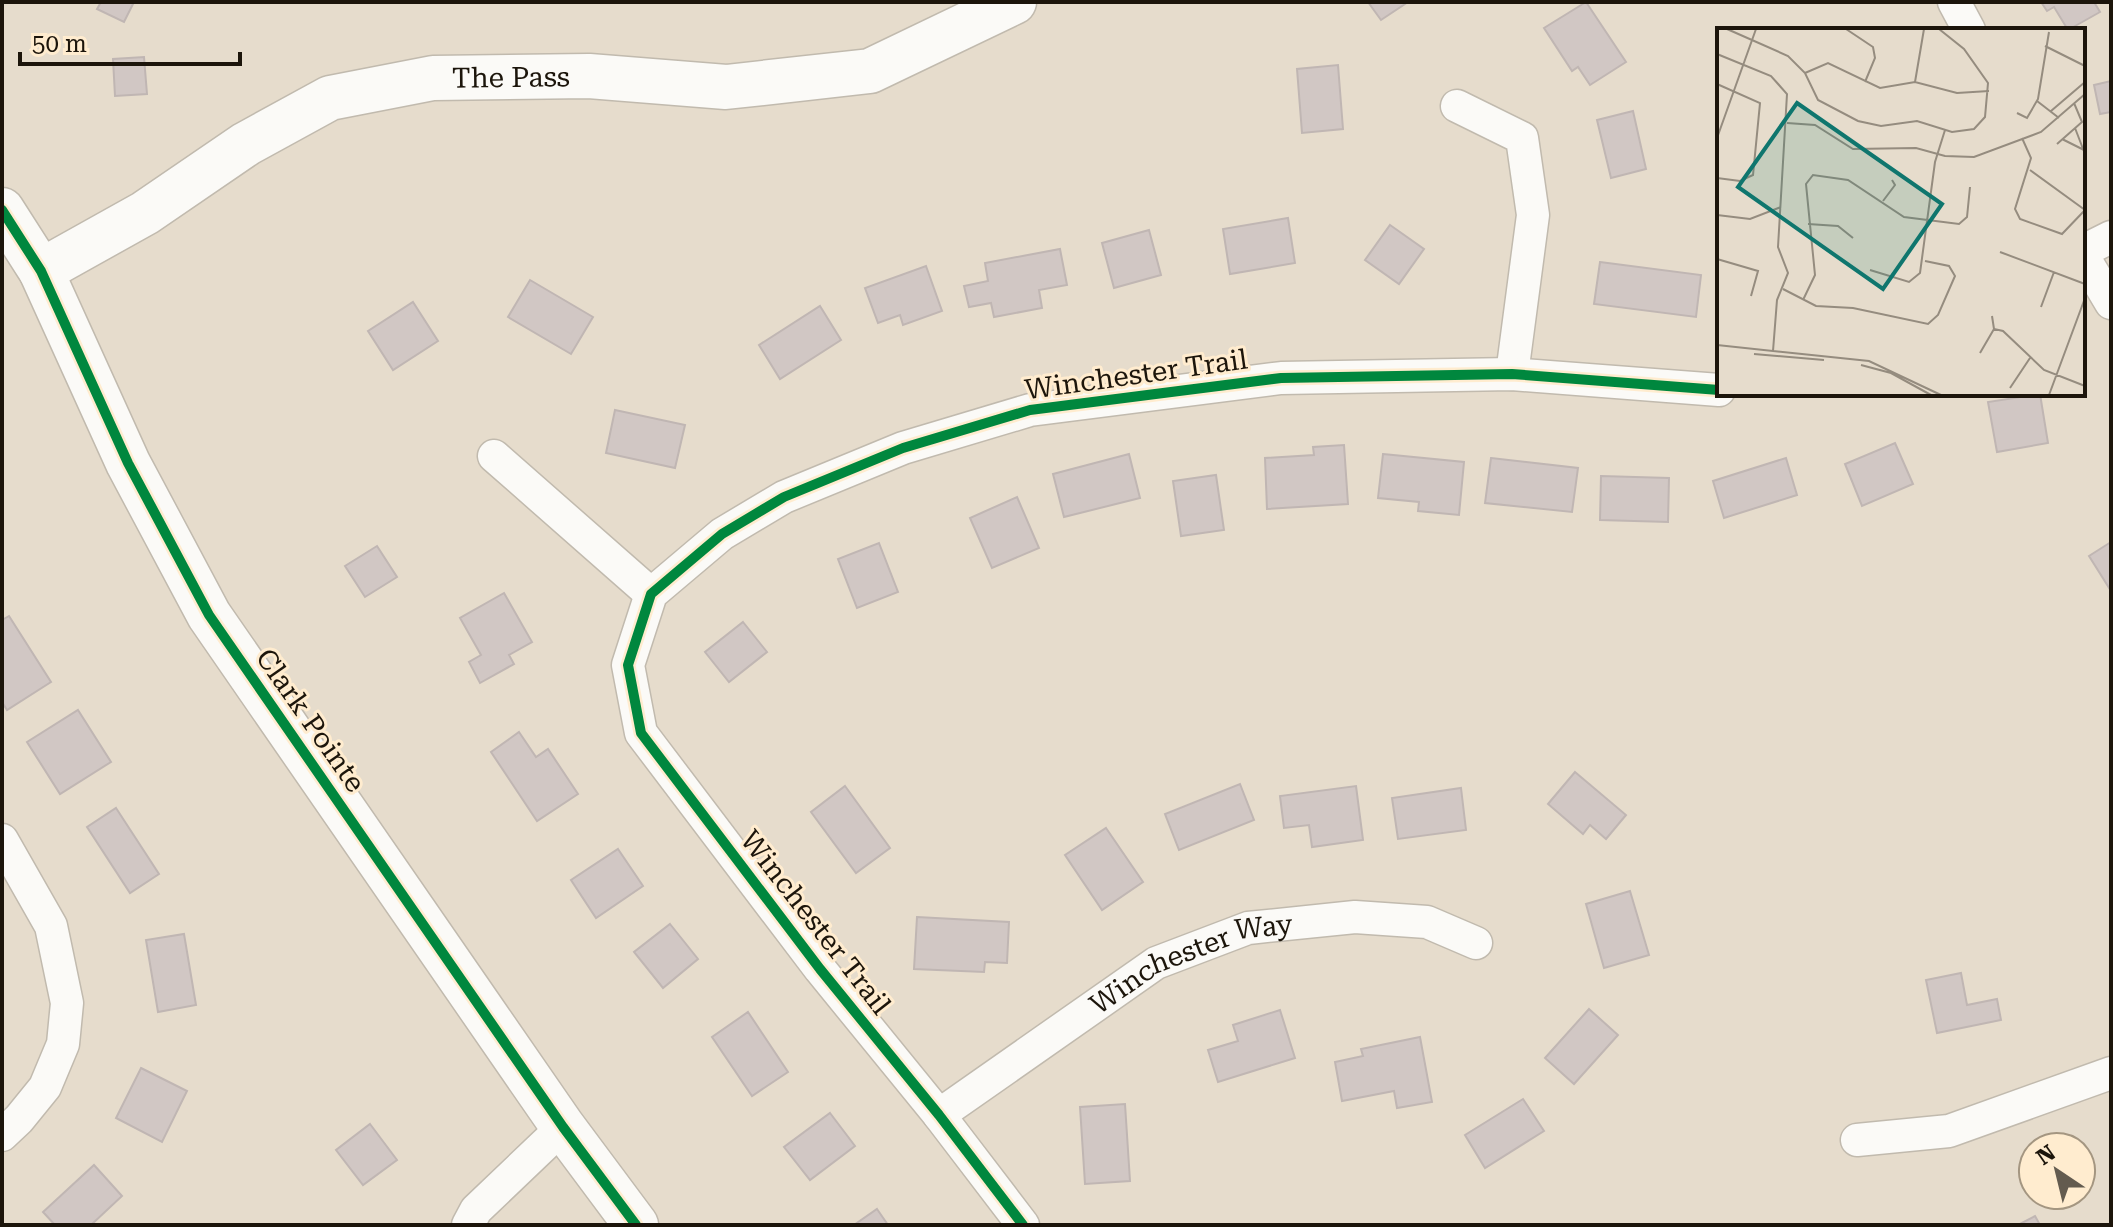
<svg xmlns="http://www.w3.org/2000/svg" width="2113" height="1227" viewBox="0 0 2113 1227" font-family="'Roboto Serif',serif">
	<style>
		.building { fill: #d1c7c4; stroke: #c0b6b3; stroke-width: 2 }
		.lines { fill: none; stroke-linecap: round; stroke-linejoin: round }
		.street-casing { stroke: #c1baae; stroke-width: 35 }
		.secondary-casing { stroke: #c1baae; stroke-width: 47 }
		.street { stroke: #fbfaf7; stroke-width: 32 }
		.secondary { stroke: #fbfaf7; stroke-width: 44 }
		.cycleway-casing { stroke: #ffeccf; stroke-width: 15 }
		.cycleway { stroke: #00873e; stroke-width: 10 }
		.labels { text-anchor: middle; stroke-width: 6; stroke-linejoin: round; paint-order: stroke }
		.street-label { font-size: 28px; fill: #1c150b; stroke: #ffeccf }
		.inset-road { fill: none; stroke: #958c7f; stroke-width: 2 }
		.view { fill: #0f766e; fill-opacity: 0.15; stroke: #0f766e; stroke-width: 4 }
		.inset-edge { fill: none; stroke: #1c150b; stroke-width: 4 }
	</style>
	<rect width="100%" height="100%" fill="#e6dccc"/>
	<g class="building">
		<path d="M101,2H134L124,22L97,9Z"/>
		<path d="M1368,2H1408L1381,20Z"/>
		<path d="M1586,2L1626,62L1590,85L1578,67L1572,71L1544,28Z"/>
		<path d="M2041,2H2094L2100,12L2068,30L2054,7L2047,11Z"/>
		<path d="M144,57L147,94L115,96L113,59Z"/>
		<path d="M1338,65L1343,129L1302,133L1297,69Z"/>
		<path d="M2111,81V112L2100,114L2094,85Z"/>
		<path d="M1633,111L1646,169L1611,178L1597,120Z"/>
		<path d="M1288,218L1295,263L1230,274L1223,229Z"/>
		<path d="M1390,225L1424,249L1399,284L1365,260Z"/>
		<path d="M1149,230L1161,275L1114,288L1102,243Z"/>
		<path d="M1060,249L1067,285L1039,290L1042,308L994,317L991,303L969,307L964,286L988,281L985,263Z"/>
		<path d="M1600,262L1701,275L1696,317L1594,304Z"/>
		<path d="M926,266L942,311L903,325L900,315L878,323L865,288Z"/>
		<path d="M530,280L593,317L571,354L508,317Z"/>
		<path d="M413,302L438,341L393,370L368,331Z"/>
		<path d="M820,306L841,340L780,379L759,345Z"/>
		<path d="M2040,394L2048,443L1997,452L1988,402Z"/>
		<path d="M615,410L685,425L675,468L606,453Z"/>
		<path d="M1895,443L1913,484L1862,506L1845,464Z"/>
		<path d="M1344,445L1348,504L1267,509L1265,458L1314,455L1313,447Z"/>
		<path d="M1129,454L1140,498L1064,517L1053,474Z"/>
		<path d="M1383,454L1464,462L1459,515L1418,511L1419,502L1378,498Z"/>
		<path d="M1491,458L1578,468L1572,512L1485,503Z"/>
		<path d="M1786,458L1797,495L1724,518L1713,481Z"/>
		<path d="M1216,475L1224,530L1181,536L1173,481Z"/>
		<path d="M1601,476L1669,478L1668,522L1600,520Z"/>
		<path d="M1017,497L1039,548L992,568L970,518Z"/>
		<path d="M2111,542V591L2089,556Z"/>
		<path d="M879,543L898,592L857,608L838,559Z"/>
		<path d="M377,546L397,577L365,597L345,566Z"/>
		<path d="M504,593L532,642L509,655L514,664L480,683L469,662L481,655L460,618Z"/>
		<path d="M9,616L51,682L7,710L2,702V620Z"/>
		<path d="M743,622L767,652L729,682L705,652Z"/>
		<path d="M78,710L111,762L60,794L27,742Z"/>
		<path d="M519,732L536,757L548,749L578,794L537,821L491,752Z"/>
		<path d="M1575,772L1626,815L1606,839L1590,825L1583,834L1548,804Z"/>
		<path d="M1240,784L1254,820L1179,850L1165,814Z"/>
		<path d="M845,786L890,848L856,873L811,812Z"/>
		<path d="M1356,786L1363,840L1312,847L1309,825L1284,828L1280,796Z"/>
		<path d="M1461,788L1466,830L1398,839L1392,798Z"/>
		<path d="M116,808L159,874L130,893L87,827Z"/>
		<path d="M1106,828L1143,882L1102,910L1065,855Z"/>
		<path d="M618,849L643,886L596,918L571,880Z"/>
		<path d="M1630,891L1649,955L1604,968L1586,904Z"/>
		<path d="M917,917L1009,922L1007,963L985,962L984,972L914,969Z"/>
		<path d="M670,924L698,959L663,988L634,952Z"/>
		<path d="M184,934L196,1005L158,1012L146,940Z"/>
		<path d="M1961,973L1967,1005L1997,999L2001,1020L1937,1033L1926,980Z"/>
		<path d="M1589,1009L1618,1035L1574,1084L1545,1058Z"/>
		<path d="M1280,1010L1295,1058L1218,1082L1208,1050L1238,1041L1233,1025Z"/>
		<path d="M748,1012L788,1072L752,1096L712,1037Z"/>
		<path d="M1420,1037L1432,1102L1397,1108L1394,1091L1342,1101L1335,1062L1363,1056L1361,1049Z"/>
		<path d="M141,1068L187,1091L162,1142L116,1118Z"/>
		<path d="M1523,1099L1544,1131L1485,1168L1465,1135Z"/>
		<path d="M1125,1104L1130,1181L1085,1184L1080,1107Z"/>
		<path d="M830,1113L855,1146L810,1180L784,1147Z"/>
		<path d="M370,1124L397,1160L363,1185L336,1150Z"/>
		<path d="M94,1165L122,1196L91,1225H55L43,1212Z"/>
		<path d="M877,1209L888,1225H854Z"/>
		<path d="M2035,1216L2040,1225H2018Z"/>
	</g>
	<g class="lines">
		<g class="street-casing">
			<g id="street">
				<path d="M1954,2L1969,30"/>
				<path d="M1457,106L1522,138L1533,215L1512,374"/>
				<path d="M2083,251L2111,237"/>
				<path d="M2083,256L2111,303"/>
				<path d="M494,456L651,594"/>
				<path d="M2,840L51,926L67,1003L63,1044L45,1087L19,1119L2,1135"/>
				<path id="s1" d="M939,1115L1156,963L1248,928L1355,917L1427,922L1476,943"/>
				<path d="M1857,1140L1949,1131L2111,1073"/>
				<path d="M468,1225L476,1210L563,1127"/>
				<path d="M1023,1225L939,1115L820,969L641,733L628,665L651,594L722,534L784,497L903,448L1030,410L1281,378L1512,374L1719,390"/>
			</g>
		</g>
		<g class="secondary-casing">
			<g id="secondary">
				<path d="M2,210L41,271L128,463L209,615L563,1127L636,1225"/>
				<path id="s2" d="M41,271L145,213L246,144L330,98L433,78L589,76L726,87L870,71L1014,2"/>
			</g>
		</g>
		<use href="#street" class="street"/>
		<use href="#secondary" class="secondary"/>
		<g class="cycleway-casing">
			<g id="cycleway">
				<path d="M2,210L41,271L128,463L209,615L563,1127L636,1225"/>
				<path d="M1023,1225L939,1115L820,969L641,733L628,665L651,594L722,534L784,497L903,448L1030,410L1281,378L1512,374L1719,390"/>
			</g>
		</g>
		<use href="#cycleway" class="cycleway"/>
	</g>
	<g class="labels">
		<g class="street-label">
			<text dy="10" stroke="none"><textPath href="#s2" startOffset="520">The Pass</textPath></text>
			<text transform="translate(1136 374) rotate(-8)" y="10">Winchester Trail</text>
			<text transform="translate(311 720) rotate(55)" y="10">Clark Pointe</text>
			<text transform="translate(816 922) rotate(52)" y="10">Winchester Trail</text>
			<text dy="10" stroke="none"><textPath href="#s1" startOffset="298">Winchester Way</textPath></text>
		</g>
	</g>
	<g transform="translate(1717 28)">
		<rect width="368" height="368" fill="#e6dccc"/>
		<path class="inset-road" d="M10,1L71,28L88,45L101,72L141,93L164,98L200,93L235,104L257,101L268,89L271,55L247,21L222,1M129,1L156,19L158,30L148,54M328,18L368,38M0,26L54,48L70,66L61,219L71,245L60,272L56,323M88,45L111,35L163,60L198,54L240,65L272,63M198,54L207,1M0,56L43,75L36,147L23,153L0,150M320,73L342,90M334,83L368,54M300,85L310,90L321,71L332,4M70,95L98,97L136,121L199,120L228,128L257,129L324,104L368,66M358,100L368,126M0,110L39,1M305,110L314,130L298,181L303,191L345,206L368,182M345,111L367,122M340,116L365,94L357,75M313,142L368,182M166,173L178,157L175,152M0,187L33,191L64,179M91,196L121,198L136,210M283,224L368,256M0,231L41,243L34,268M153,242L192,254L203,245L218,134L228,102M66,261L99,278L136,280L211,296L221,287L238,248L232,238L208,233M86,272L98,247L89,156L96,147L131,152L187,189L242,196L250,189L253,159M324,279L337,244M275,288L277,301L286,303L327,342L368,358M0,317L152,333L224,367M263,325L277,301M37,326L107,332M144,337L174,345L214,367M293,360L313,330M332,367L368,270"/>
		<path class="view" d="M80,75L225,176L166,261L21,159Z"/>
		<rect width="368" height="368" class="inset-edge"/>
	</g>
	<rect width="2113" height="1227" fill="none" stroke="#1c150b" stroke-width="8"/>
	<g transform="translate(2057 1171) rotate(325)"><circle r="38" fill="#ffeccf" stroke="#a49681" stroke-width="2"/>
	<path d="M0-6L14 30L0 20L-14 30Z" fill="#635b4f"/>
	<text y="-12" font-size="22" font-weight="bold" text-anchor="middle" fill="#1c150b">N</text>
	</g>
	<path d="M20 52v12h220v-12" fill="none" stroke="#1c150b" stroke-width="4"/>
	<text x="32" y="52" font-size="24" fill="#1c150b" stroke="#ffeccf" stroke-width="6" paint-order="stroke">50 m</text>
</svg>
